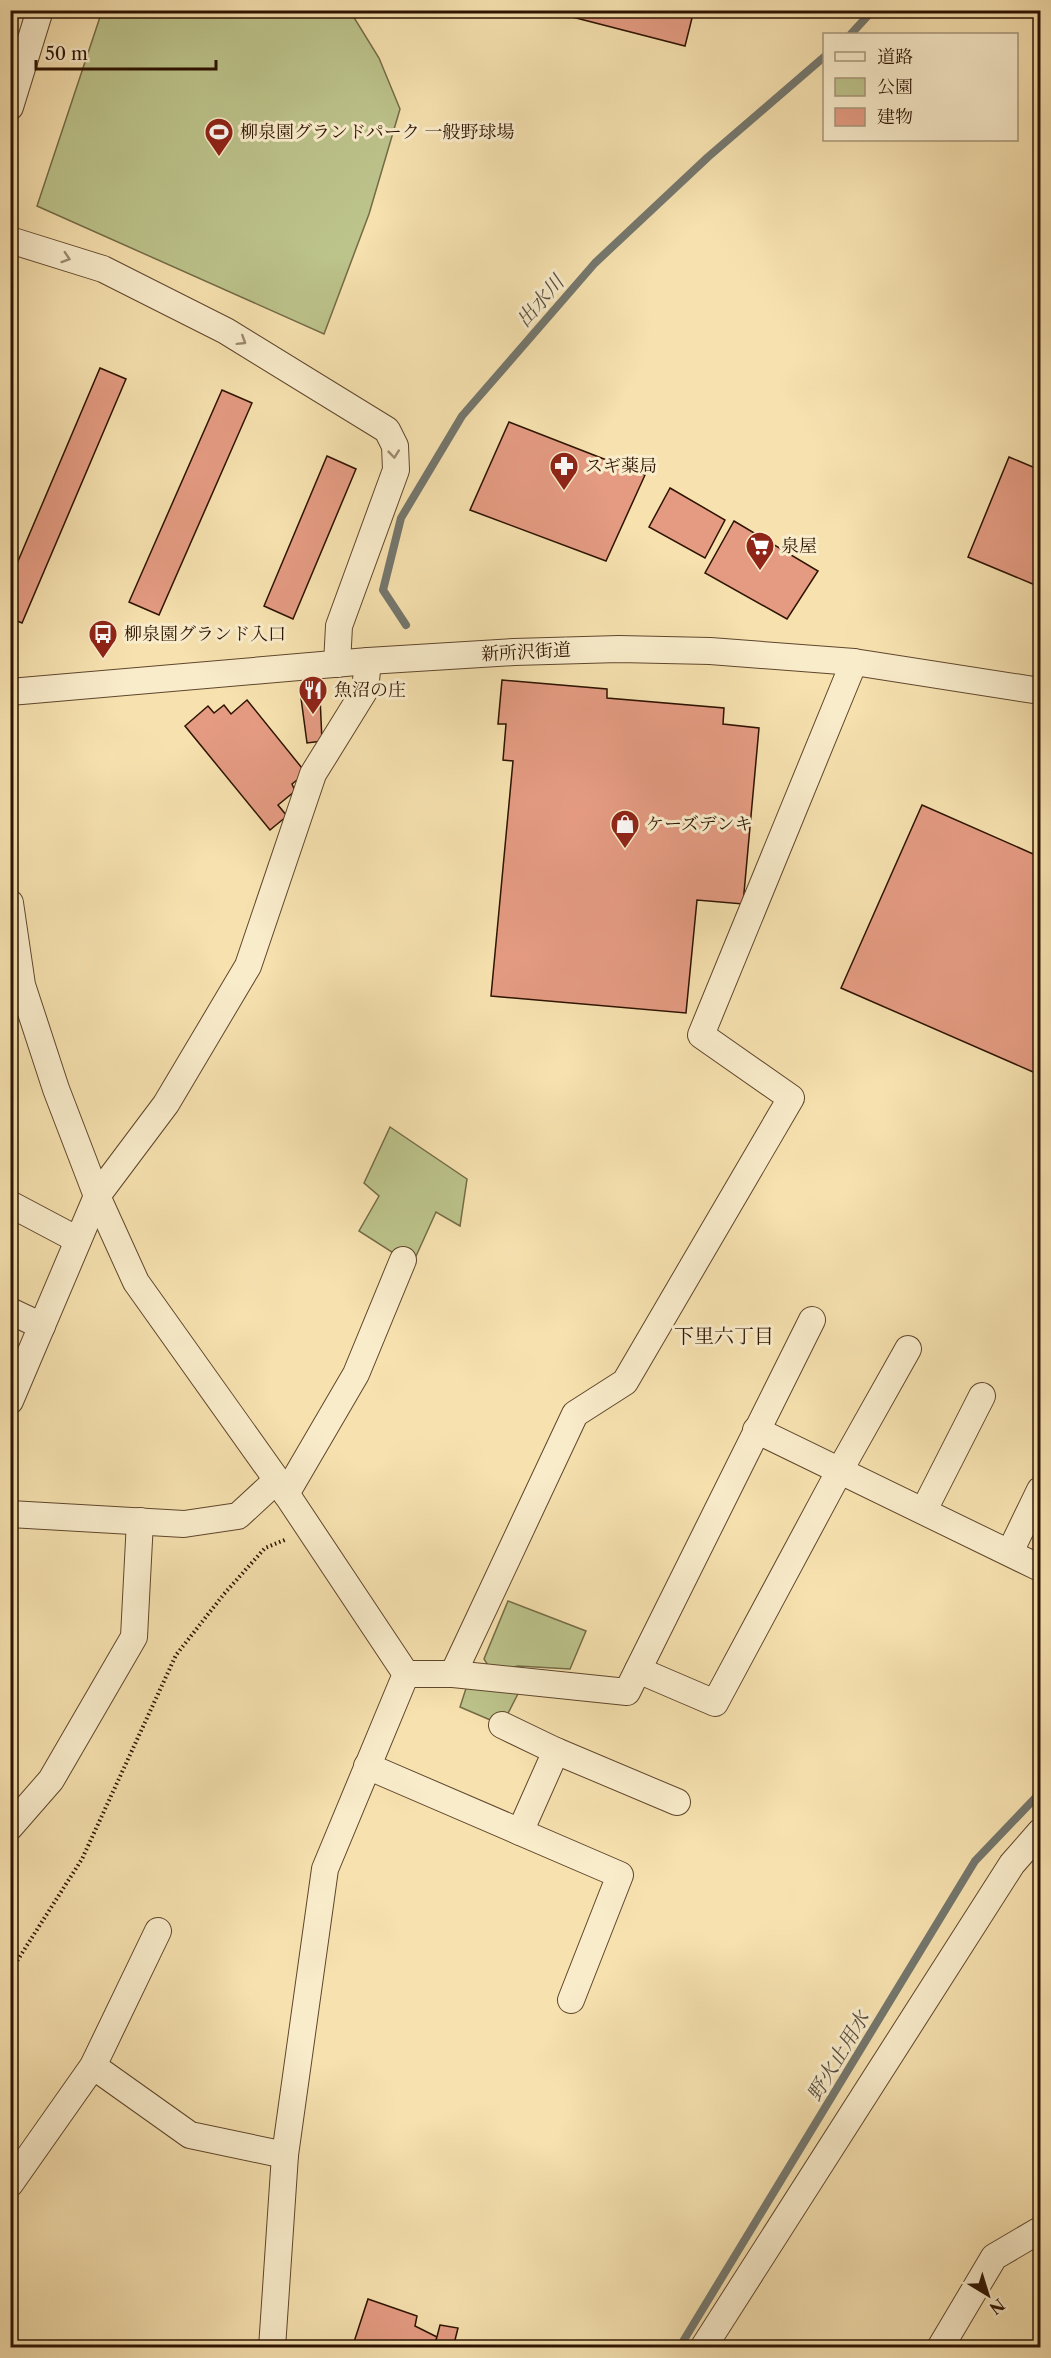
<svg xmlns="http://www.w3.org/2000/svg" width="1051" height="2358" viewBox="0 0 1051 2358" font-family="'Libre Caslon Text','Noto Serif JP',serif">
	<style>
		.green { fill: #bcc38b; stroke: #746b46; stroke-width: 1.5 }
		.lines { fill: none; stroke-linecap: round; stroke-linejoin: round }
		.stream { stroke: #74776e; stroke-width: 8 }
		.building { fill: #e49b82; stroke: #2d1301; stroke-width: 1.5 }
		.minor-casing { stroke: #5f462c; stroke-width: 28 }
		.path { stroke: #2d1301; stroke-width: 4; stroke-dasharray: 1.5 3; stroke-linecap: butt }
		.minor { stroke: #f9eccb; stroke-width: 26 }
		.oneway { stroke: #9d8a70 }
		.labels { text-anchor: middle; stroke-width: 6; stroke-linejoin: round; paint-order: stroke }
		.poi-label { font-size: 18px; fill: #2d1301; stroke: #f9eccb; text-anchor: start }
		.street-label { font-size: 18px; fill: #2d1301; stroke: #f9eccb }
		.water-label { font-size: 20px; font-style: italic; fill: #564d41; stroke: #f9eccb }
		.neighbourhood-label { font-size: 20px; fill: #2d1301; stroke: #f9eccb }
	</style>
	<rect width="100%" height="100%" fill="#f6e1af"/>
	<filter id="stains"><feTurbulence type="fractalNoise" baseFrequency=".00333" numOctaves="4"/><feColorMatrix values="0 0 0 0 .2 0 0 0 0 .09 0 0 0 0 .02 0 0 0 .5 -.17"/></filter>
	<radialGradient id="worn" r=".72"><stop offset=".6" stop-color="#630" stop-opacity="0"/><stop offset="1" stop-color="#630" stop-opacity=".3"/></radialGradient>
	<g class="green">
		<path d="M102,11H350L379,58L400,109L369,214L324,334L37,206Z"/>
		<path d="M390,1127L467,1179L460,1226L436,1212L412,1265L359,1231L379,1196L364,1183Z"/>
		<path d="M508,1601L586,1631L570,1669L518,1666L492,1672L484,1659Z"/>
		<path d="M470,1676L524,1682L502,1725L460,1707Z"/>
	</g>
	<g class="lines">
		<g class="stream">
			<path d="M851,34L873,10"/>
			<path d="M406,625L383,590L401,518L462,416L595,263L708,157L824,57"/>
			<path d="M679,2348L975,1861L1040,1793"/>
		</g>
	</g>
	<g class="building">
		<path d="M545,10H694L685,46Z"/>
		<path d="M100,368L126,379L22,623L10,618V580Z"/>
		<path d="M222,390L252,403L159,615L129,602Z"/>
		<path d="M509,422L645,475L606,561L470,510Z"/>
		<path d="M327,456L356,469L293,619L264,606Z"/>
		<path d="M1009,457L1040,470V587L968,557Z"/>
		<path d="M670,488L725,520L705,558L649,527Z"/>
		<path d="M734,521L818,571L787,619L705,573Z"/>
		<path d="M502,680L607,689V698L724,708L723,724L759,728L743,904L697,900L686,1013L491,996L513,761L503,760L506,724H498Z"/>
		<path d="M320,697L322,741L307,743L301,698Z"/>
		<path d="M247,700L306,773L292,784L295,791L278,805L287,816L270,830L185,726L208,706L214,713L224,705L231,714Z"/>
		<path d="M922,805L1040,857V1075L841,988Z"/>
		<path d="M368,2299L417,2316L415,2326L437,2337L434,2348H352Z"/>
		<path d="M440,2325L458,2328L453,2348H434Z"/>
	</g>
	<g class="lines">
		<g class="minor-casing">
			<g id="minor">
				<path d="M10,107L40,10"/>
				<path d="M10,240L103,269L226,331L387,430L395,446L396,470L339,626L337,664"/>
				<path d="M10,692L368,661L514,652L619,649L710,651L854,662L1040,691"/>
				<path d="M10,903L22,985L56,1089L97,1196L136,1282L277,1480L406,1674L325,1869L285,2155L272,2348"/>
				<path d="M10,1204L78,1240"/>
				<path d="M10,1311L42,1326"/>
				<path d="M10,1401L97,1196L166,1104L248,966L313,774L365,690L368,661"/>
				<path d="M756,1430L1040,1568"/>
				<path d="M286,1494L356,1374L403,1260"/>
				<path d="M924,1510L982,1396"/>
				<path d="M10,1514L184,1524L238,1516L277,1480"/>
				<path d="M1010,1552L1040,1490"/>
				<path d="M638,1670L715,1703L840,1470L908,1349"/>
				<path d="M406,1674H453L627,1692L812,1320"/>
				<path d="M453,1674L575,1414L625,1382L791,1098L701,1035L854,662"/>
				<path d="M502,1725L556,1751L677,1802"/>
				<path d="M367,1766L620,1875L571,2000"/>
				<path d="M10,1827L51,1780L134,1637L140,1521"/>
				<path d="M520,1832L556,1751"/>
				<path d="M93,2066L190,2135L285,2155"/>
				<path d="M10,2184L93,2066L158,1931"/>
				<path d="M703,2348L1012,1864L1040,1832"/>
				<path d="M940,2348L994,2257L1040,2230"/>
			</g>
		</g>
		<path class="path" d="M10,1972L82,1859L176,1655L224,1594L265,1548L287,1539"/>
		<use href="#minor" class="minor"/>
	</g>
	<defs><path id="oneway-chevron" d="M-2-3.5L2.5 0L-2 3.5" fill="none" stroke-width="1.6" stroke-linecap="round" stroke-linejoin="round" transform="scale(1.5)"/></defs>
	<g class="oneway">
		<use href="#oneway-chevron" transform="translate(66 258) rotate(18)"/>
		<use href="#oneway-chevron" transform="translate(242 341) rotate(32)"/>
		<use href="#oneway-chevron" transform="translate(394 454) rotate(84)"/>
	</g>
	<defs>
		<g id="stadium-pin" transform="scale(1.5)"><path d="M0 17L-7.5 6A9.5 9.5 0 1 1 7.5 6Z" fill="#8f2418" stroke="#f9eccb"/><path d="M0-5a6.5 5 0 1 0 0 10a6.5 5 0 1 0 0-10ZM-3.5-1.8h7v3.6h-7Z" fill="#fff"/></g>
		<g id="pharmacy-pin" transform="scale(1.5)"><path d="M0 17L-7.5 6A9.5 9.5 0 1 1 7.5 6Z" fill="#8f2418" stroke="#f9eccb"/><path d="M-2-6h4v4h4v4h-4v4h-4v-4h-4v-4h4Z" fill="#fff"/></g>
		<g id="supermarket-pin" transform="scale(1.5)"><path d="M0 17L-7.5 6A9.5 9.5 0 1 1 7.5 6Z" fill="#8f2418" stroke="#f9eccb"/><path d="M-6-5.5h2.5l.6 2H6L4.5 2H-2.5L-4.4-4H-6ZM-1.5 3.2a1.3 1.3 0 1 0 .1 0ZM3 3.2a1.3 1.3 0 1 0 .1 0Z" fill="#fff"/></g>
		<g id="bus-pin" transform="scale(1.5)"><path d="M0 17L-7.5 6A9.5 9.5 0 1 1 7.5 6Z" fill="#8f2418" stroke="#f9eccb"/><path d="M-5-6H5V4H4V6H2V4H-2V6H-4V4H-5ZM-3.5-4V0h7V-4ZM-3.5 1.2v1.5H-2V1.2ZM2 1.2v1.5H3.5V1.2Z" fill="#fff"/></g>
		<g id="restaurant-pin" transform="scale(1.5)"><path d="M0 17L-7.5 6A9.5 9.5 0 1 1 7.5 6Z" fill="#8f2418" stroke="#f9eccb"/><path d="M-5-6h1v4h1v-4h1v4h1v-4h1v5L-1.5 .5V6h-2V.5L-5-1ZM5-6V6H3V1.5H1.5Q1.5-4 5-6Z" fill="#fff"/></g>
		<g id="shop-pin" transform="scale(1.5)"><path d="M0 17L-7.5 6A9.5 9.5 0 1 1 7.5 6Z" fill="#8f2418" stroke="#f9eccb"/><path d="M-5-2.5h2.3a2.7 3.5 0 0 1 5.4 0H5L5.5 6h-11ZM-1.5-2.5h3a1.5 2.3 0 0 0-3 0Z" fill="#fff"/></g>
	</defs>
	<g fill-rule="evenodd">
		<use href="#stadium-pin" x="219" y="132"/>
		<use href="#pharmacy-pin" x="564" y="466"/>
		<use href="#supermarket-pin" x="760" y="546"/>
		<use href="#bus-pin" x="103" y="634"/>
		<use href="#restaurant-pin" x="313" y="690"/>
		<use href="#shop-pin" x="625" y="824"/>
	</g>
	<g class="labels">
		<g class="poi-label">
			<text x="240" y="138">柳泉園グランドパーク 一般野球場</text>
			<text x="585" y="472">スギ薬局</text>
			<text x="781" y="552">泉屋</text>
			<text x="124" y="640">柳泉園グランド入口</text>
			<text x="334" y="696">魚沼の庄</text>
			<text x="646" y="830">ケーズデンキ</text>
		</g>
		<g class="street-label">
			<text transform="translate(526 652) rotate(-3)" y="6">新所沢街道</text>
		</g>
		<g class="water-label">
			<text transform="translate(540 301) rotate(-49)" y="7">出水川</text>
			<text transform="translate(838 2056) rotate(-59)" y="7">野火止用水</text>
		</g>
		<g class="neighbourhood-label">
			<text x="724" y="1343">下里六丁目</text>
		</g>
	</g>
	<rect width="1051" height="2358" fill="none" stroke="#f6e1af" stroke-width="36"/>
	<rect x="12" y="12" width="1027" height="2334" fill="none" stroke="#2d1301" stroke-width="3"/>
	<rect x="18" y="18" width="1015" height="2322" fill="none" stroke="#2d1301" stroke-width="1.5"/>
	<rect x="823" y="33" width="195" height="108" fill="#f9eccb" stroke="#a7957a" stroke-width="1.5"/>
	<rect x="835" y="52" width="30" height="9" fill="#f9eccb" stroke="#a7957a" stroke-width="1.5"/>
	<text x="877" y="63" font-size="18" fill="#2d1301">道路</text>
	<rect x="835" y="78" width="30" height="18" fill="#bcc38b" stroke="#a7957a" stroke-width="1.5"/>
	<text x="877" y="93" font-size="18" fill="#2d1301">公園</text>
	<rect x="835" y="108" width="30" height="18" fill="#e49b82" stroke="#a7957a" stroke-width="1.5"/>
	<text x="877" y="123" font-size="18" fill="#2d1301">建物</text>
	<g transform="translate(988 2295) rotate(142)" stroke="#f9eccb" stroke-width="4.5" paint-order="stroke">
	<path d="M0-4.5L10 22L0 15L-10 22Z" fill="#2d1301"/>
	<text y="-9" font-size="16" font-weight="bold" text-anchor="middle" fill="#2d1301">N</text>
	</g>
	<path d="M36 60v9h180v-9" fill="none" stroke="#2d1301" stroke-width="3"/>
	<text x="45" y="60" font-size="18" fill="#2d1301" stroke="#f9eccb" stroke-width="4.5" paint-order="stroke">50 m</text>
	<rect width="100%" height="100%" filter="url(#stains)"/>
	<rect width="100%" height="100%" fill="url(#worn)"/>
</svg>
